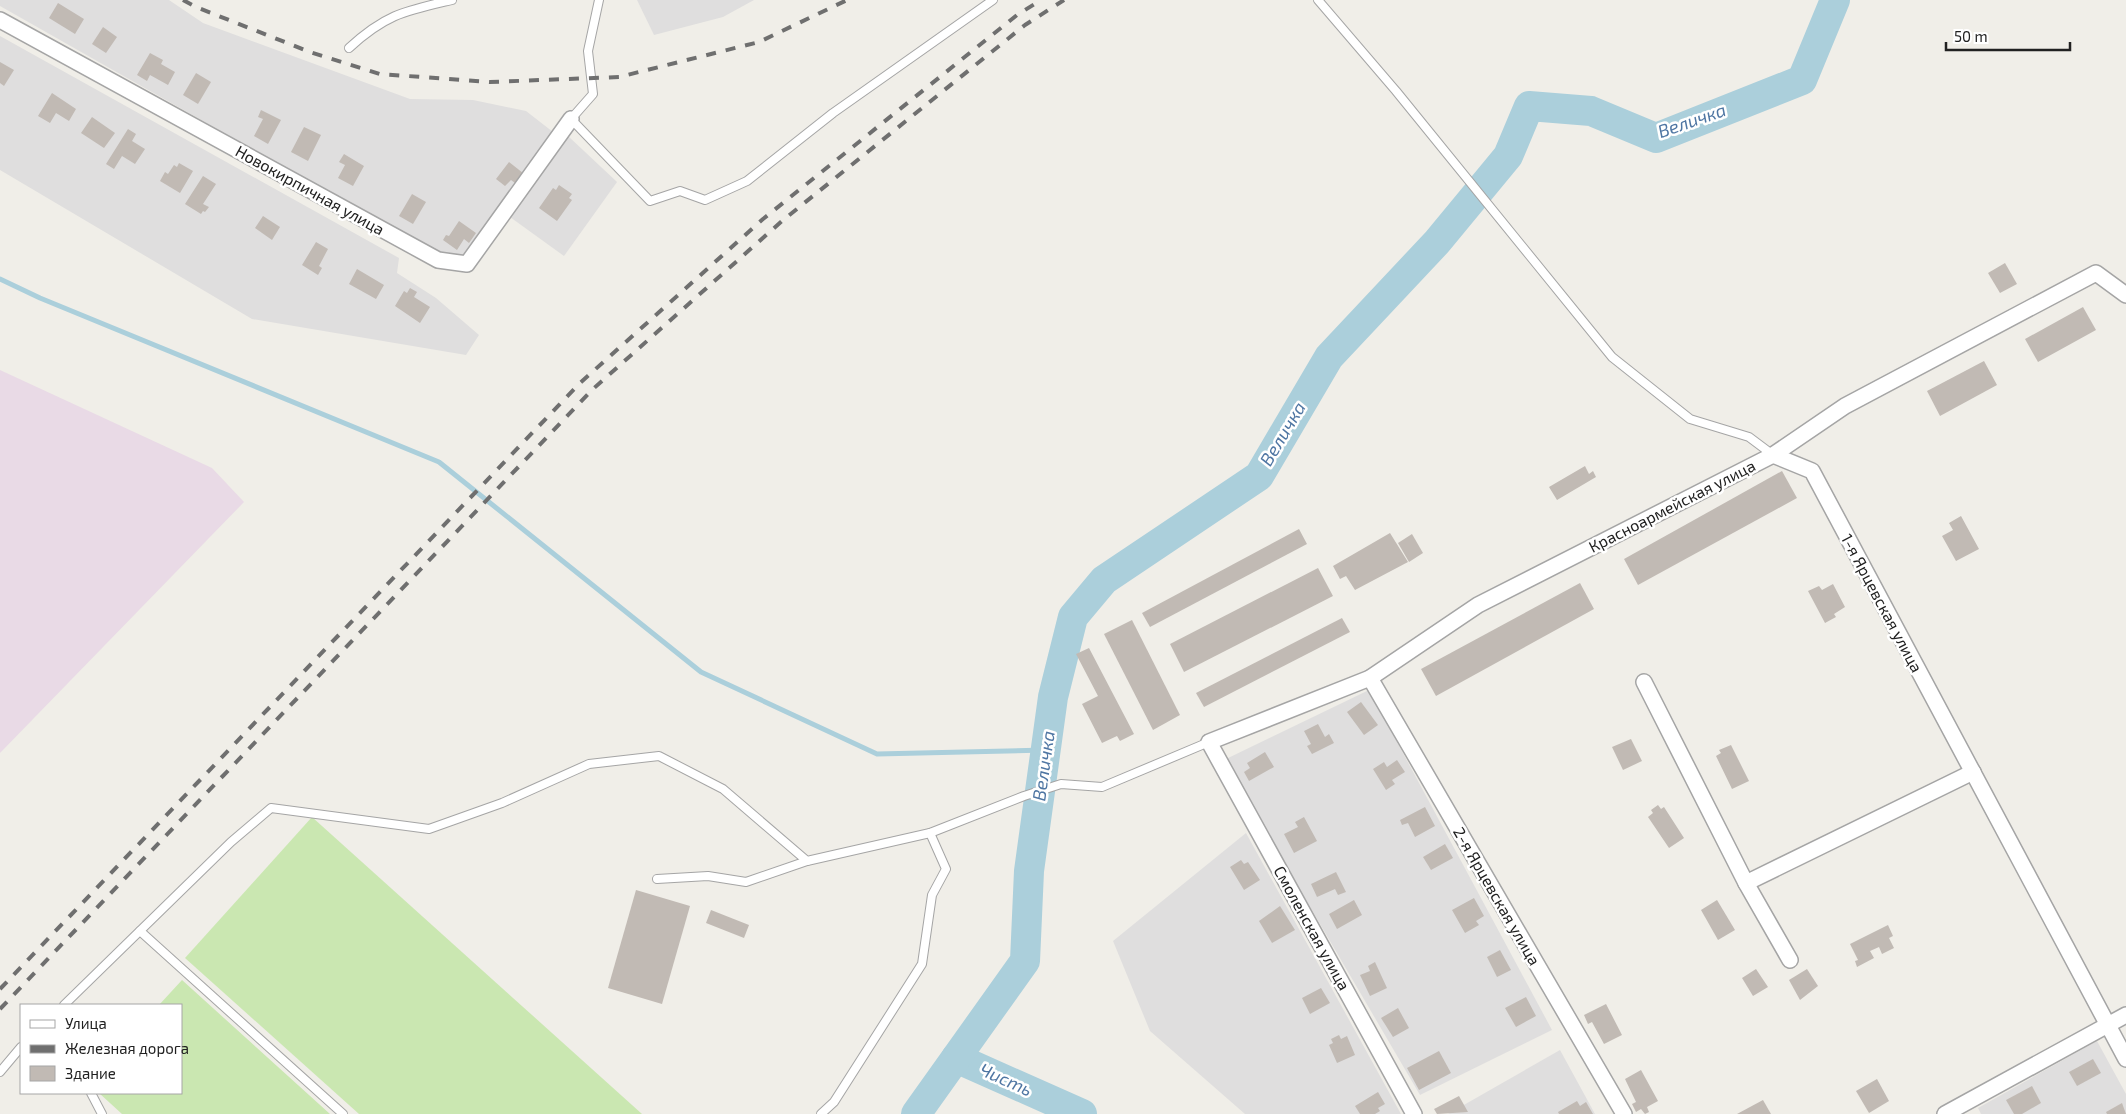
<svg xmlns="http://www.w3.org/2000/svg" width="2126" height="1114" viewBox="0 0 2126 1114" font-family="'Exo 2',sans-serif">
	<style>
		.residential { fill: #dfdede }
		.industrial { fill: #e9dae6 }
		.grass { fill: #cae7b1 }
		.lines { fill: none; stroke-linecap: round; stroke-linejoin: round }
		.stream { stroke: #abcfdb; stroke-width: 5 }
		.river { stroke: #abcfdb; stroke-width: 30 }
		.building { fill: #c1bab4 }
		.service-casing { stroke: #a5a5a5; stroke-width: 10 }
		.minor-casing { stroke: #a5a5a5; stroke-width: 18 }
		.service { stroke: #fff; stroke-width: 8 }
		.minor { stroke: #fff; stroke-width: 15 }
		.rail { stroke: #6f6f6f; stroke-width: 4; stroke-dasharray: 10 10; stroke-linecap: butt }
		.labels { text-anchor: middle; stroke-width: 5; stroke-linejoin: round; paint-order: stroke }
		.street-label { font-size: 16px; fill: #212121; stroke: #fff }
		.water-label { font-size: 18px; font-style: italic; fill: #4f76a3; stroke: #fff }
	</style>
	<rect width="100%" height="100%" fill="#f0eee8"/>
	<g class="residential">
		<path d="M0,0H169L203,23L410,99L473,100L526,111L553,132L467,257L434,252L0,6Z"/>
		<path d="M637,0H754L723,17L654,35Z"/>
		<path d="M0,36L399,258L397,273L436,298L479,335L466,355L252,319L0,170Z"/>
		<path d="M568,136L617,182L564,256L510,217Z"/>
		<path d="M1369,690L1552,1030L1420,1095L1224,760Z"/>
		<path d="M1246,833L1401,1114H1245L1150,1031L1113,941Z"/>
		<path d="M2097,1041L2126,1094V1114H1981L1978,1108Z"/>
		<path d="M1560,1050L1595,1114H1448Z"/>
	</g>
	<path class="industrial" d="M0,370L212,468L244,502L0,753Z"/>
	<g class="grass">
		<path d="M312,817L642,1114H359L185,958Z"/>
		<path d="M182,980L330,1114H122L99,1093H181V1005H159Z"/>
	</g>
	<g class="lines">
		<path class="stream" d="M0,279L40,298L439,462L701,672L877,754L1046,750"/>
		<g class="river">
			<path d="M956,1058L1082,1114"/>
			<path d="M916,1114L1025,961L1029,871L1053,697L1073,617L1104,580L1259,476L1329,357L1437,242L1508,156L1529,106L1591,111L1656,138L1802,80L1835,0"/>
		</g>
	</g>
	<g class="building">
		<path d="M58,3L84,19L75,34L49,18Z"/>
		<path d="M103,27L117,37L106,53L92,44Z"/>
		<path d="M150,53L163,60L161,64L175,72L168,85L150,75L147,81L137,75Z"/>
		<path d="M0,62L14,70L4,86L0,83Z"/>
		<path d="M196,73L211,82L198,104L183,95Z"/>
		<path d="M52,93L76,109L69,121L56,113L50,123L38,116Z"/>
		<path d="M261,110L281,120L268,144L254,136L263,119L258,117Z"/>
		<path d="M92,117L115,133L104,148L81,133Z"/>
		<path d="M304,127L321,135L308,161L291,152Z"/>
		<path d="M128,129L136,134L132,141L145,149L135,164L122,156L114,169L106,164Z"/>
		<path d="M344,154L364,166L353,186L338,178L345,165L339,162Z"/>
		<path d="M509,162L523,173L515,183L511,180L505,186L496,179Z"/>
		<path d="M179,163L193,171L180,193L160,181L165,172L168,174L174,165L177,167Z"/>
		<path d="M203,176L216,184L203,204L209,207L205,212L203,211L201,214L185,204Z"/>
		<path d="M559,185L572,194L569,198L572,200L557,221L539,208L553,188L556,190Z"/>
		<path d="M412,194L426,202L413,224L399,216Z"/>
		<path d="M263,216L280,227L272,240L255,228Z"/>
		<path d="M459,221L476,233L469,243L464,239L457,250L443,240L446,235L449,236Z"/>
		<path d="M316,242L328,249L319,266L322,268L318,275L302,265Z"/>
		<path d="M2005,263L2017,284L2000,293L1988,273Z"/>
		<path d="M357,269L384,285L376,299L349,284Z"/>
		<path d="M410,288L417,292L414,297L430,307L420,323L395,306L404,291L407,293Z"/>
		<path d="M2083,307L2096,330L2038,362L2025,339Z"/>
		<path d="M1984,361L1997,385L1940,416L1927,391Z"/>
		<path d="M1585,466L1589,474L1593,471L1596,477L1557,500L1549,487Z"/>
		<path d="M1782,471L1797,498L1638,585L1624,559Z"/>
		<path d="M1961,516L1979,549L1956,561L1942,536L1953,530L1949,523Z"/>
		<path d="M1299,529L1307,544L1150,627L1142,613Z"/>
		<path d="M1390,533L1408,562L1355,590L1346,576L1340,579L1333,566Z"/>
		<path d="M1412,534L1423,553L1409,562L1398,543Z"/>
		<path d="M1318,568L1333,596L1184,672L1170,644Z"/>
		<path d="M1580,583L1594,609L1436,696L1421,669Z"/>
		<path d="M1833,584L1845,607L1834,614L1836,617L1825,623L1808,591L1819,586L1822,590Z"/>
		<path d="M1342,618L1350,632L1204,707L1196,693Z"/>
		<path d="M1132,620L1180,715L1153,730L1104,634Z"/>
		<path d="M1089,648L1134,734L1120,741L1117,736L1102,743L1082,704L1098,696L1076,654Z"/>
		<path d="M1361,702L1378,725L1364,735L1347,712Z"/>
		<path d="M1318,724L1325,737L1329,734L1334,743L1312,754L1307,746L1311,744L1304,731Z"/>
		<path d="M1631,739L1642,761L1623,770L1612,747Z"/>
		<path d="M1731,745L1749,781L1732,789L1716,756L1721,753L1719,750Z"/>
		<path d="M1265,752L1274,767L1249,781L1244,772L1250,768L1247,763Z"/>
		<path d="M1397,760L1405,772L1392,780L1395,784L1386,790L1373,769L1384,762L1387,767Z"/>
		<path d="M1658,805L1661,809L1664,807L1684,838L1669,848L1648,817L1653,813L1651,810Z"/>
		<path d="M1425,807L1435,826L1415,837L1408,823L1402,825L1400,820Z"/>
		<path d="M1304,817L1317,841L1294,853L1284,834L1298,827L1295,822Z"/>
		<path d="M1445,844L1453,858L1431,870L1423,857Z"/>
		<path d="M1241,860L1244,864L1248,862L1260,880L1244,890L1230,867Z"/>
		<path d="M1336,872L1346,892L1338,895L1335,889L1317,897L1311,884Z"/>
		<path d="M636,890L690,906L662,1004L608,988Z"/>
		<path d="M1474,898L1484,916L1476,921L1479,925L1465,933L1452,910Z"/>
		<path d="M1354,900L1362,915L1337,929L1329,914Z"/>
		<path d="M1717,900L1735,930L1718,940L1701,910Z"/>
		<path d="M1280,906L1295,930L1272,943L1259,921Z"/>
		<path d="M711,910L749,925L744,938L706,923Z"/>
		<path d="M1888,925L1893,936L1889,938L1894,948L1882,954L1879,947L1870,951L1874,958L1857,967L1855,961L1858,960L1850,944Z"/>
		<path d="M1500,950L1511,970L1497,977L1487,957Z"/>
		<path d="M1375,962L1387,988L1370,996L1360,975L1370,971L1368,966Z"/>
		<path d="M1756,969L1768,987L1753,996L1742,978Z"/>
		<path d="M1807,969L1818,986L1800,1000L1789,980Z"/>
		<path d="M1321,988L1330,1003L1310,1014L1302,998Z"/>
		<path d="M1526,997L1536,1016L1516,1027L1505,1008Z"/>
		<path d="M1606,1004L1622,1035L1604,1044L1592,1022L1588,1024L1584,1015Z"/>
		<path d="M1398,1008L1409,1028L1393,1037L1381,1018Z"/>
		<path d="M1339,1035L1341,1039L1347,1036L1355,1055L1337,1063L1329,1045L1333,1043L1331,1039Z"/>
		<path d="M1439,1051L1451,1073L1419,1090L1407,1068Z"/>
		<path d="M2093,1059L2101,1073L2077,1086L2069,1072Z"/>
		<path d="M1641,1070L1658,1101L1647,1107L1649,1112L1645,1114L1641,1109L1636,1112L1632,1104L1636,1102L1625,1079Z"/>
		<path d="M1877,1079L1889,1101L1869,1113L1856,1091Z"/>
		<path d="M2032,1086L2041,1103L2022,1114H2014L2006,1100Z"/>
		<path d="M1378,1092L1385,1104L1378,1108L1380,1111L1375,1114H1360L1355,1106Z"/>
		<path d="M1459,1096L1468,1112L1437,1114L1434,1109Z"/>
		<path d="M1763,1100L1771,1114H1737Z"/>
		<path d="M1577,1101L1580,1106L1586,1102L1593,1114H1559L1558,1112Z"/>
		<path d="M2122,1103L2126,1114H2107L2106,1112Z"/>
	</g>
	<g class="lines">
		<g class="service-casing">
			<g id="service">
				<path d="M599,0L588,51L593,94L571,119L650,201L680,191L705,200L747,181L833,113L993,0"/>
				<path d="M1318,0L1396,91L1612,357L1690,419L1749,437L1773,455"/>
				<path d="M349,48C386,14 405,11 452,0"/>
				<path d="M657,879L708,876L746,882L807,861"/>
				<path d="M140,931L343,1114"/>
				<path d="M64,1005L231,842L271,808L429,829L502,803L589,764L659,756L723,789L807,861L930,833L1024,796L1061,784L1102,787L1209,742"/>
				<path d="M0,1072L21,1047"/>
				<path d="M91,1093L102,1114"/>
				<path d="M821,1114L834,1102L922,964L932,895L946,869L930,833"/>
			</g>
		</g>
		<g class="minor-casing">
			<g id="minor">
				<path d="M0,20L438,260L467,264L571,119"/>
				<path d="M1773,455L1812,471L2126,1059"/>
				<path d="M1370,678L1624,1114"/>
				<path d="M1644,682L1746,883L1973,772"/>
				<path d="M1746,883L1790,960"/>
				<path d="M1414,1114L1209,742L1370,678L1478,605L1773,455L1845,406L2096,273L2126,295"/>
				<path d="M1945,1114L2126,1015"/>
			</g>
		</g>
		<use href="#service" class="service"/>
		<use href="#minor" class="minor"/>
		<g class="rail">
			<path d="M183,0L196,7L310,52L380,74L490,82L619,77L759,42L847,0"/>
			<path d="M0,989L580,383L763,219L1017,15L1041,0"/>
			<path d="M0,1009L593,389L782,221L1025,25L1064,0"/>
		</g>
	</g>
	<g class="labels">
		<g class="street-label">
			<text transform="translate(310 190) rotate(29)" y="6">Новокирпичная улица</text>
			<text transform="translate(1672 506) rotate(-27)" y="6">Красноармейская улица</text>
			<text transform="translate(1882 603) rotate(62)" y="6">1-я Ярцевская улица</text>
			<text transform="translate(1497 896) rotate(60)" y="6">2-я Ярцевская улица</text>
			<text transform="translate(1312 928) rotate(61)" y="6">Смоленская улица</text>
		</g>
		<g class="water-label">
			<text transform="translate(1692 121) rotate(-19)" y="6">Величка</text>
			<text transform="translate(1283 434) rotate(-59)" y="6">Величка</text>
			<text transform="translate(1044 766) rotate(-82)" y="6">Величка</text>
			<text transform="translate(1006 1080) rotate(24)" y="6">Чисть</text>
		</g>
	</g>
	<rect x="20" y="1004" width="162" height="90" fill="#ffffff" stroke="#a6a6a6"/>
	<rect x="30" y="1020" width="25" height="8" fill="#ffffff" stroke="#a6a6a6"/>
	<text x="65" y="1029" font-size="15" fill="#212121">Улица</text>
	<rect x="30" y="1045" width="25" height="8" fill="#6f6f6f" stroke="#a6a6a6"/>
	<text x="65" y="1054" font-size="15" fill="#212121">Железная дорога</text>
	<rect x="30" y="1066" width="25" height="15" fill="#c1bab4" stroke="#a6a6a6"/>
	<text x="65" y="1079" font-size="15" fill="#212121">Здание</text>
	<path d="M1946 42v8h124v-8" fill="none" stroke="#212121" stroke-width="2.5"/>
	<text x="1954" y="42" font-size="15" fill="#212121" stroke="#ffffff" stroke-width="4" paint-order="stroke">50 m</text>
</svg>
